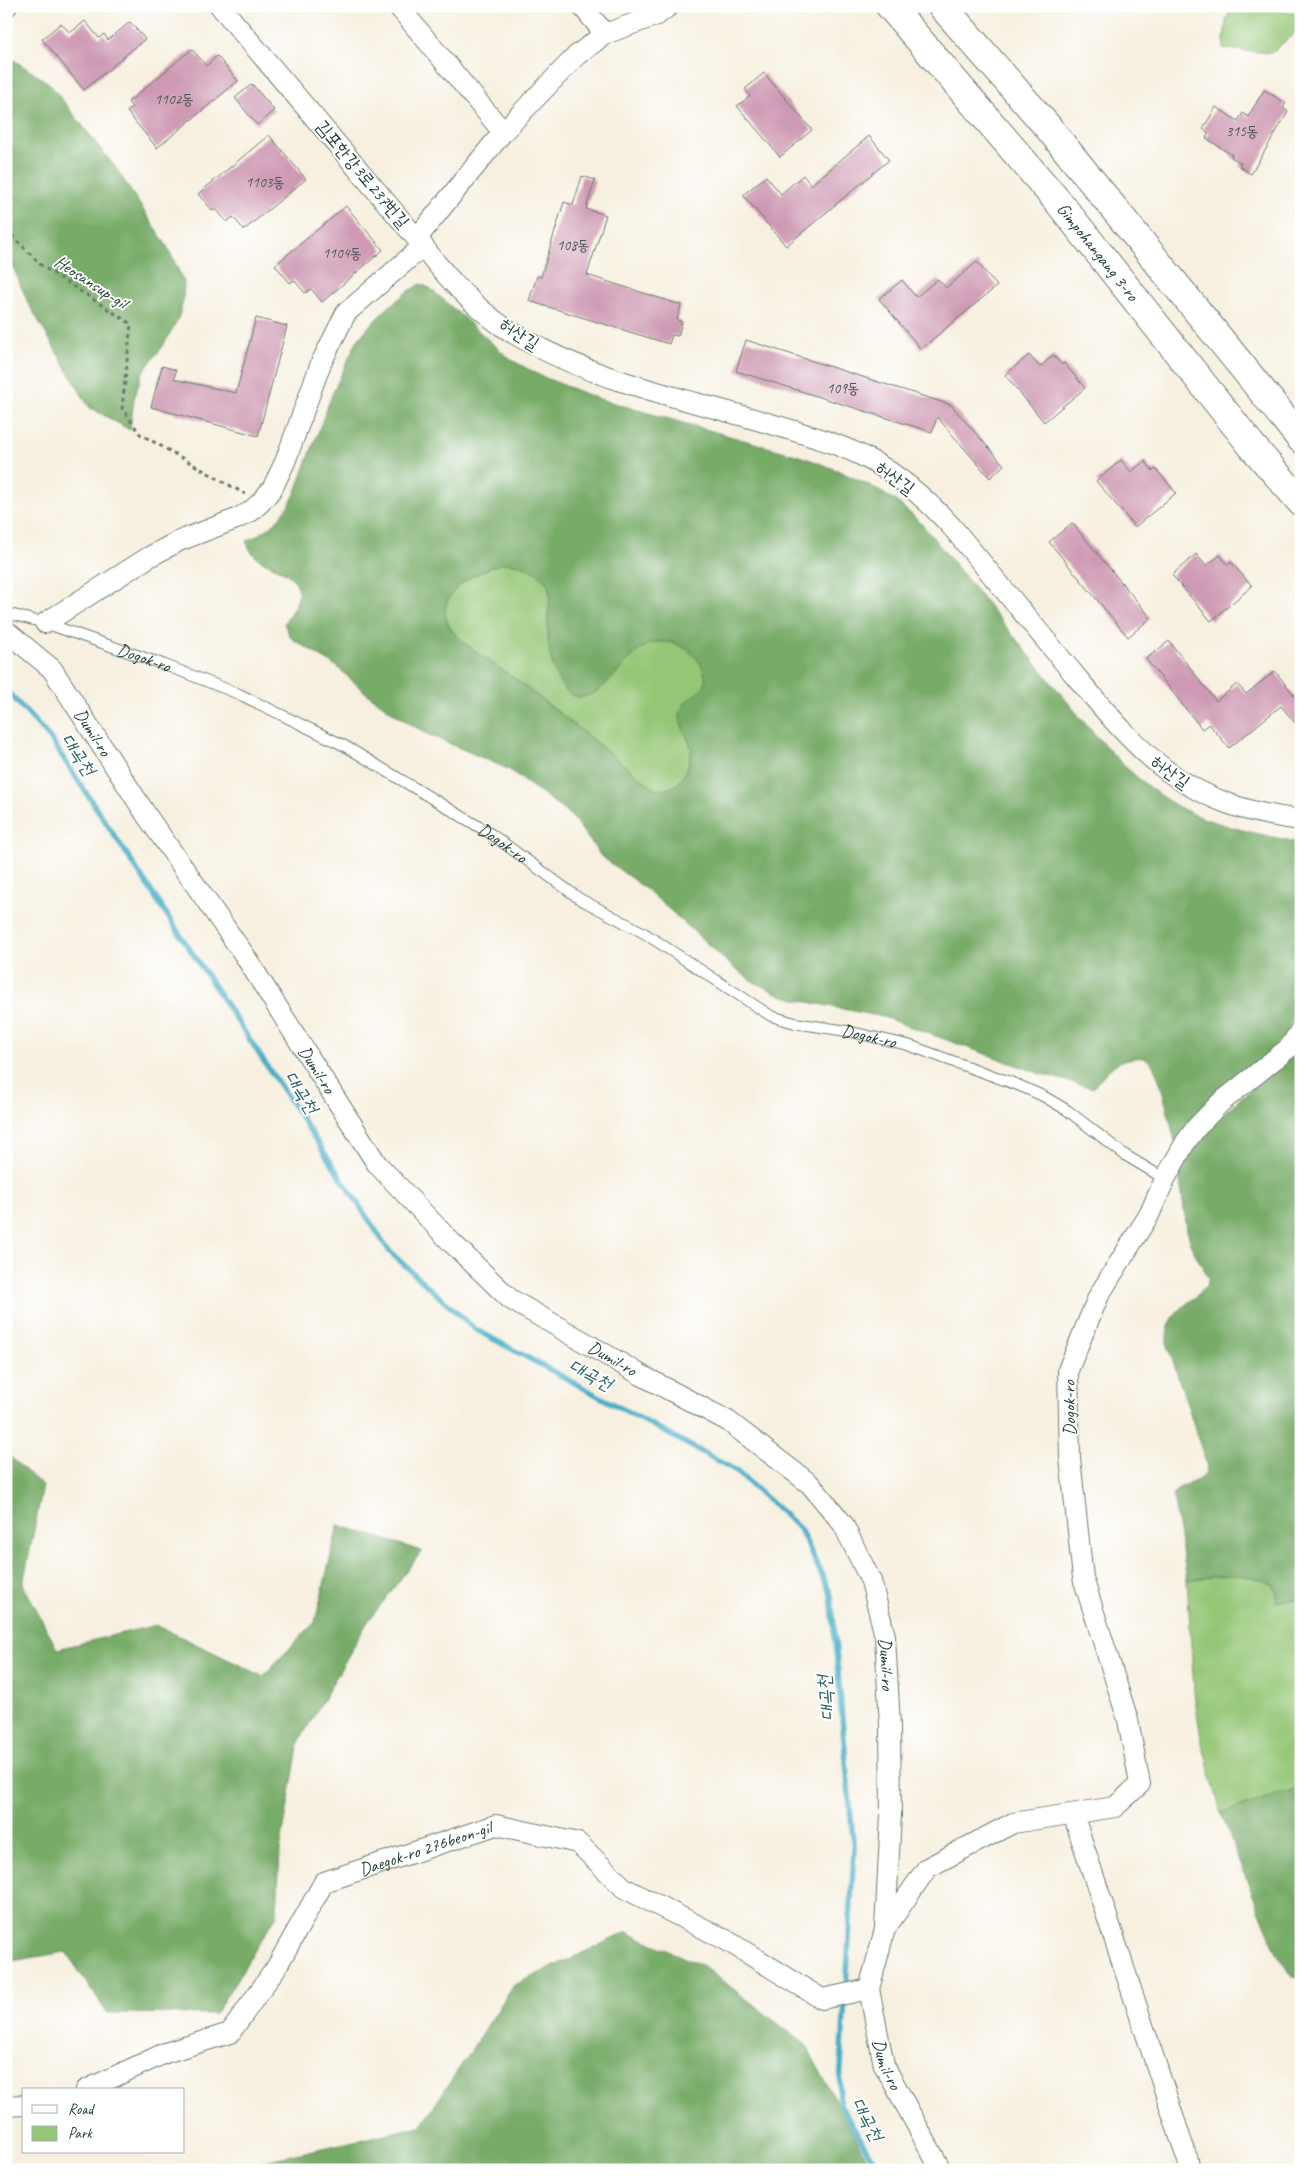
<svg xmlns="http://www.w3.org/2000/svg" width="1307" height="2176" viewBox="0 0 1307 2176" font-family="Caveat,'Poor Story',sans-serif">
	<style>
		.green { fill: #94c676; stroke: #5a8255 }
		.forest { fill: #77ab67; stroke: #4b744e; fill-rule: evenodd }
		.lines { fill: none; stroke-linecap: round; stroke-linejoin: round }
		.stream { stroke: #48afc7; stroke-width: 5.5 }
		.building { fill: #ce9ab3 }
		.lane-casing { stroke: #6b7c70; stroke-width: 12 }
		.street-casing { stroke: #6b7c70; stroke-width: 22 }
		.secondary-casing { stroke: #6b7c70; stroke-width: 30 }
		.path { stroke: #6b7c70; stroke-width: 3; stroke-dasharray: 4 4; stroke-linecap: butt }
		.lane { stroke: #fff; stroke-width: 10 }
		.street { stroke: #fff; stroke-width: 20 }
		.secondary { stroke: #fff; stroke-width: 28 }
		.labels { text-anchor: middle; stroke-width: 4; stroke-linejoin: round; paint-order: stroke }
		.number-label { font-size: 15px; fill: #4b5454 }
		.street-label { font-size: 18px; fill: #1f3d34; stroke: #fff }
		.water-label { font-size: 19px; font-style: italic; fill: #2d6567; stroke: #fff }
	</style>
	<rect width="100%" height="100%" fill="#fff"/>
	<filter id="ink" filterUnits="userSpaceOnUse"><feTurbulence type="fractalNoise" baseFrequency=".02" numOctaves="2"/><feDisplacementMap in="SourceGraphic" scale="10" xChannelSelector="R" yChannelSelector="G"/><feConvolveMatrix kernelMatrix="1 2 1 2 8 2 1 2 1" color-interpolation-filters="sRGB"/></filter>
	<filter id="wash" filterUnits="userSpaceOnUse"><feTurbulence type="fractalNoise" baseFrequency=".0096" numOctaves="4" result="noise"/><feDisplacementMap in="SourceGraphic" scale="20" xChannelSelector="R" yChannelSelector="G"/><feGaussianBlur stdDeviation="1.12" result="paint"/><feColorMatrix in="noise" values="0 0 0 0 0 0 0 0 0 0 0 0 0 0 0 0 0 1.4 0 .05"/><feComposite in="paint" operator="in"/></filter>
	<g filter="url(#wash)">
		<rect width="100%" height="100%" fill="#f7f0e0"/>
		<g class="green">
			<path d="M1232,6H1268L1285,12L1301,14V28L1271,53L1223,49L1226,21Z"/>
			<path d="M505,563C521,564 540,570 548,586C552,593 549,604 548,613C546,640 550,669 566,691C586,681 608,672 628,660C636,655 642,646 652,643C660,641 671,641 679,644C692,650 712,671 705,686C702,692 696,695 690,698L682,725L692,749C688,770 681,793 655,790C609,754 565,716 518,681C502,669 455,641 448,624C434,591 480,569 505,563Z"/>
			<path d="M1232,1574L1263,1579L1274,1585L1277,1593L1276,1602L1301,1598V1787L1221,1813L1201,1739L1194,1692L1187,1580Z"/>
		</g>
		<g class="forest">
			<path d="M6,55L49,83L115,167L167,246L184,282L183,301L178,319L163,346L142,373L134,399L130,430L89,407L28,303L10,260L6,256Z"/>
			<path d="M420,284L430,288L510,359L541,376L596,398L803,457L837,470L871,486L896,501L921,523L1084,722C1112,754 1140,785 1177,806C1212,826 1261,834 1301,843V941L1298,992L1295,1012L1288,1029L1280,1042L1176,1145C1171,1128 1161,1076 1152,1064C1148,1058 1142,1057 1135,1058C1114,1060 1106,1072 1093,1088L1041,1074L883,1017L798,1000L781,995L754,982L735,969L651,893L601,856L573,818L564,810L508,769L427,734L399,717L366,693L336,666L291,638L284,624C288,614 297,606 298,596C302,571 266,568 254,555C250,551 248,545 246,541C270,531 283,517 295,494L333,392L357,341L370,325L385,310L407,292ZM505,563C521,564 543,570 549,588C551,596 549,606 548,614C547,636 548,665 561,684C587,723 620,664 640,649C649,643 661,640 672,643C682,645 690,651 697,659C701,663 702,667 704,672C712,695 682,694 680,714C679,725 689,739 692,749C688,770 681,793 655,789C609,754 565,716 518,681C502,669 455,641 448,624C434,591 480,569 505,563Z"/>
			<path d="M1301,1046V1598L1276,1602L1277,1593L1274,1585C1245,1570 1217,1576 1187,1580L1173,1495C1181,1479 1206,1486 1207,1466L1167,1343C1165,1305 1201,1303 1209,1279L1192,1248L1187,1230L1179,1174L1196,1144L1212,1123Z"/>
			<path d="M6,1453L43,1486L23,1584L57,1649L156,1625L263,1676L315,1622L338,1525L422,1551L367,1623L299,1742L280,1851L277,1915L215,2014L107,2013L66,1952L6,1962Z"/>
			<path d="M1301,1787V1977L1300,1978L1293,1977C1279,1962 1272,1940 1264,1922C1249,1886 1235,1850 1221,1813Z"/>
			<path d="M627,1932L705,1967L806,2045L873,2170H224L421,2126L514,1985Z"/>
		</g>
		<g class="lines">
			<g class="stream">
				<path d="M6,690L50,738L390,1252L475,1329L735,1470L800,1529L831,1595L854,1851L846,1989"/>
				<path d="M845,1998L839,2103L879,2170"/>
			</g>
		</g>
		<g id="blocks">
			<g class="building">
				<path d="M85,21L99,38L104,34L108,40L130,22L145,39L84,90L42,39L61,23L70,33Z"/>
				<path d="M192,49L206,66L217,56L238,81L157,148L127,112L132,107L128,102Z"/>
				<path d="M764,73L812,130L780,157L737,106L750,96L745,89Z"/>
				<path d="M252,84L274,110L257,125L235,98Z"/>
				<path d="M1264,90L1286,103L1283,108L1288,112L1251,174L1239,166L1241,163L1231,157L1232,155L1206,138L1209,133L1203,129L1216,107L1238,121L1243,113L1248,117Z"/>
				<path d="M269,135L306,179L244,230L233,217L227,222L216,209L213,211L198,194Z"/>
				<path d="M869,136L889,160L786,246L743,195L766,176L781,194L803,175L811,185Z"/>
				<path d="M582,176L595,180L586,209L606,215L587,275L681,305L677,320L682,322L678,336L672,335L669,344L529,301L537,276L541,277L564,202L573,205Z"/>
				<path d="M346,206L383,250L322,302L311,289L305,293L294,280L290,283L275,265Z"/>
				<path d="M977,262L997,286L921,349L879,299L902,280L916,297L938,279L946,288Z"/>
				<path d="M256,318L287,326L258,436L151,407L162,366L176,370L174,379L236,393Z"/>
				<path d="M746,340L951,405L1004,465L990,478L937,417L932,432L736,371Z"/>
				<path d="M1029,355L1040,367L1053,355L1062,365L1064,363L1085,388L1044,422L1005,375Z"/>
				<path d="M1121,460L1131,472L1145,461L1153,471L1156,469L1176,493L1135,527L1096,481Z"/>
				<path d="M1072,523L1151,618L1128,637L1049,542Z"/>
				<path d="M1196,554L1206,566L1220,555L1228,565L1231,562L1252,586L1211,621L1172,575Z"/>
				<path d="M1169,641L1216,701L1237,684L1246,694L1275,671L1301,704V730L1281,706L1229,748L1209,724L1202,729L1146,659Z"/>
			</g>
		</g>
	</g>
	<g filter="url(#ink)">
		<use href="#blocks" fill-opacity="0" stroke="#6b7c70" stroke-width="1"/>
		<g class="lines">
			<g class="lane-casing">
				<g id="lane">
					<path id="s1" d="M6,613L45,623L165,665L239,694L345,746L491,834L580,899L644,933L771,1016L795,1023L847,1031L908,1045L1018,1085L1043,1096L1067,1110L1125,1155L1165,1179"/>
				</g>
			</g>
			<g class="street-casing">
				<g id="street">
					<path d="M6,6H7"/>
					<path d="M220,6L423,246C445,276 471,304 502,326C582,379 681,397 771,424C804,434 839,443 870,460C902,477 928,501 952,527C989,572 1026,616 1063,661C1138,750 1177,805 1301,820"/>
					<path d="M398,6L503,132"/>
					<path d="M582,6L605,34"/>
					<path d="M417,238L503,132L576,56L605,34L657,15L669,6"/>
					<path d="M45,623L149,557L179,541L236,519L250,512L260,503L272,489L285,462L321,363L346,313L423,246"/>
					<path id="s2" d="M6,631L52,669L147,816L243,953L377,1164L451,1242L510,1299L641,1375L728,1421L810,1484L843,1524L871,1581L885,1636L890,1726L891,1815L885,1929L869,1989L884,2065L941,2170"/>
					<path d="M1073,1814L1191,2170"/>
					<path d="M885,1929L927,1868L1013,1823L1115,1807L1140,1784L1128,1720L1083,1578L1070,1458L1068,1370L1099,1295L1149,1215L1165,1179L1185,1143L1196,1128L1220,1103L1290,1047L1301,1029"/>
					<path id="s3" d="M86,2090L165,2053L230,2033L276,1968L324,1882L496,1825L578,1843L624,1888L726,1940L822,1999L869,1989"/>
					<path d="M6,2106L24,2105"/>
				</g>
			</g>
			<g class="secondary-casing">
				<g id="secondary">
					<path id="s4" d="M890,6L1060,204L1252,446L1301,502"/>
					<path d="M942,6L1047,126L1301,439"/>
				</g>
			</g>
			<path class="path" d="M6,229L42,266L131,324L122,408L140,434L245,494"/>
			<use href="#lane" class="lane"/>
			<use href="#street" class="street"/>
			<use href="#secondary" class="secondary"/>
		</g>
	</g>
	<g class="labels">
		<g class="number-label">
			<text x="174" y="104">1102동</text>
			<text x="1242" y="136">315동</text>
			<text x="265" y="187">1103동</text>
			<text x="573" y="250">108동</text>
			<text x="342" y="258">1104동</text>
			<text x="843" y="393">109동</text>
		</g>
		<g class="street-label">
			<text transform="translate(363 174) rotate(50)" y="6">김포한강3로237번길</text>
			<text dy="6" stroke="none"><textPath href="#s4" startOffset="322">Gimpohangang 3-ro</textPath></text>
			<text transform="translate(91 282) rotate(33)" y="6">Heosansup-gil</text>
			<text transform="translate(519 334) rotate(32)" y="6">허산길</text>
			<text transform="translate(895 478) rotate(35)" y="6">허산길</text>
			<text dy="6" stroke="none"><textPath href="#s1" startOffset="145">Dogok-ro</textPath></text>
			<text dy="6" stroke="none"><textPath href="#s2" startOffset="135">Dumil-ro</textPath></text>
			<text transform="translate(1170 772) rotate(35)" y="6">허산길</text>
			<text dy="6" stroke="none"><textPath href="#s1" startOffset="550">Dogok-ro</textPath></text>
			<text dy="6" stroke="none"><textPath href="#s1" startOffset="970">Dogok-ro</textPath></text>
			<text dy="6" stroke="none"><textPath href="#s2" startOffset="540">Dumil-ro</textPath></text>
			<text dy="6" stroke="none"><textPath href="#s2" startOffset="960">Dumil-ro</textPath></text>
			<text transform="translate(1069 1408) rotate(-91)" y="6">Dogok-ro</text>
			<text dy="6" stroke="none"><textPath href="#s2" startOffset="1395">Dumil-ro</textPath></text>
			<text dy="6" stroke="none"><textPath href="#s3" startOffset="440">Daegok-ro 276beon-gil</textPath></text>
			<text dy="6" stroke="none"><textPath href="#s2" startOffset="1800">Dumil-ro</textPath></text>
		</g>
		<g class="water-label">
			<text transform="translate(79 754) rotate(56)" y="7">대곡천</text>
			<text transform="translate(302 1092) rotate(57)" y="7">대곡천</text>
			<text transform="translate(591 1374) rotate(28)" y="7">대곡천</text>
			<text transform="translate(825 1698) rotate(-95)" y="7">대곡천</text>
			<text transform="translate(868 2119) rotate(62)" y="7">대곡천</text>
		</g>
	</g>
	<rect width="1307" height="2176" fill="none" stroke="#fff" stroke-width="25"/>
	<rect x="22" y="2088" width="162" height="65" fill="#ffffff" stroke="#a5b1ae"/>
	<rect x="32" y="2105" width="25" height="8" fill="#ffffff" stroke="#a5b1ae"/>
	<text x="68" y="2114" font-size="15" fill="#1f3d34">Road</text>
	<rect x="32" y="2126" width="25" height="15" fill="#94c676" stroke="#a5b1ae"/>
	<text x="68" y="2138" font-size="15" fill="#1f3d34">Park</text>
</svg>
